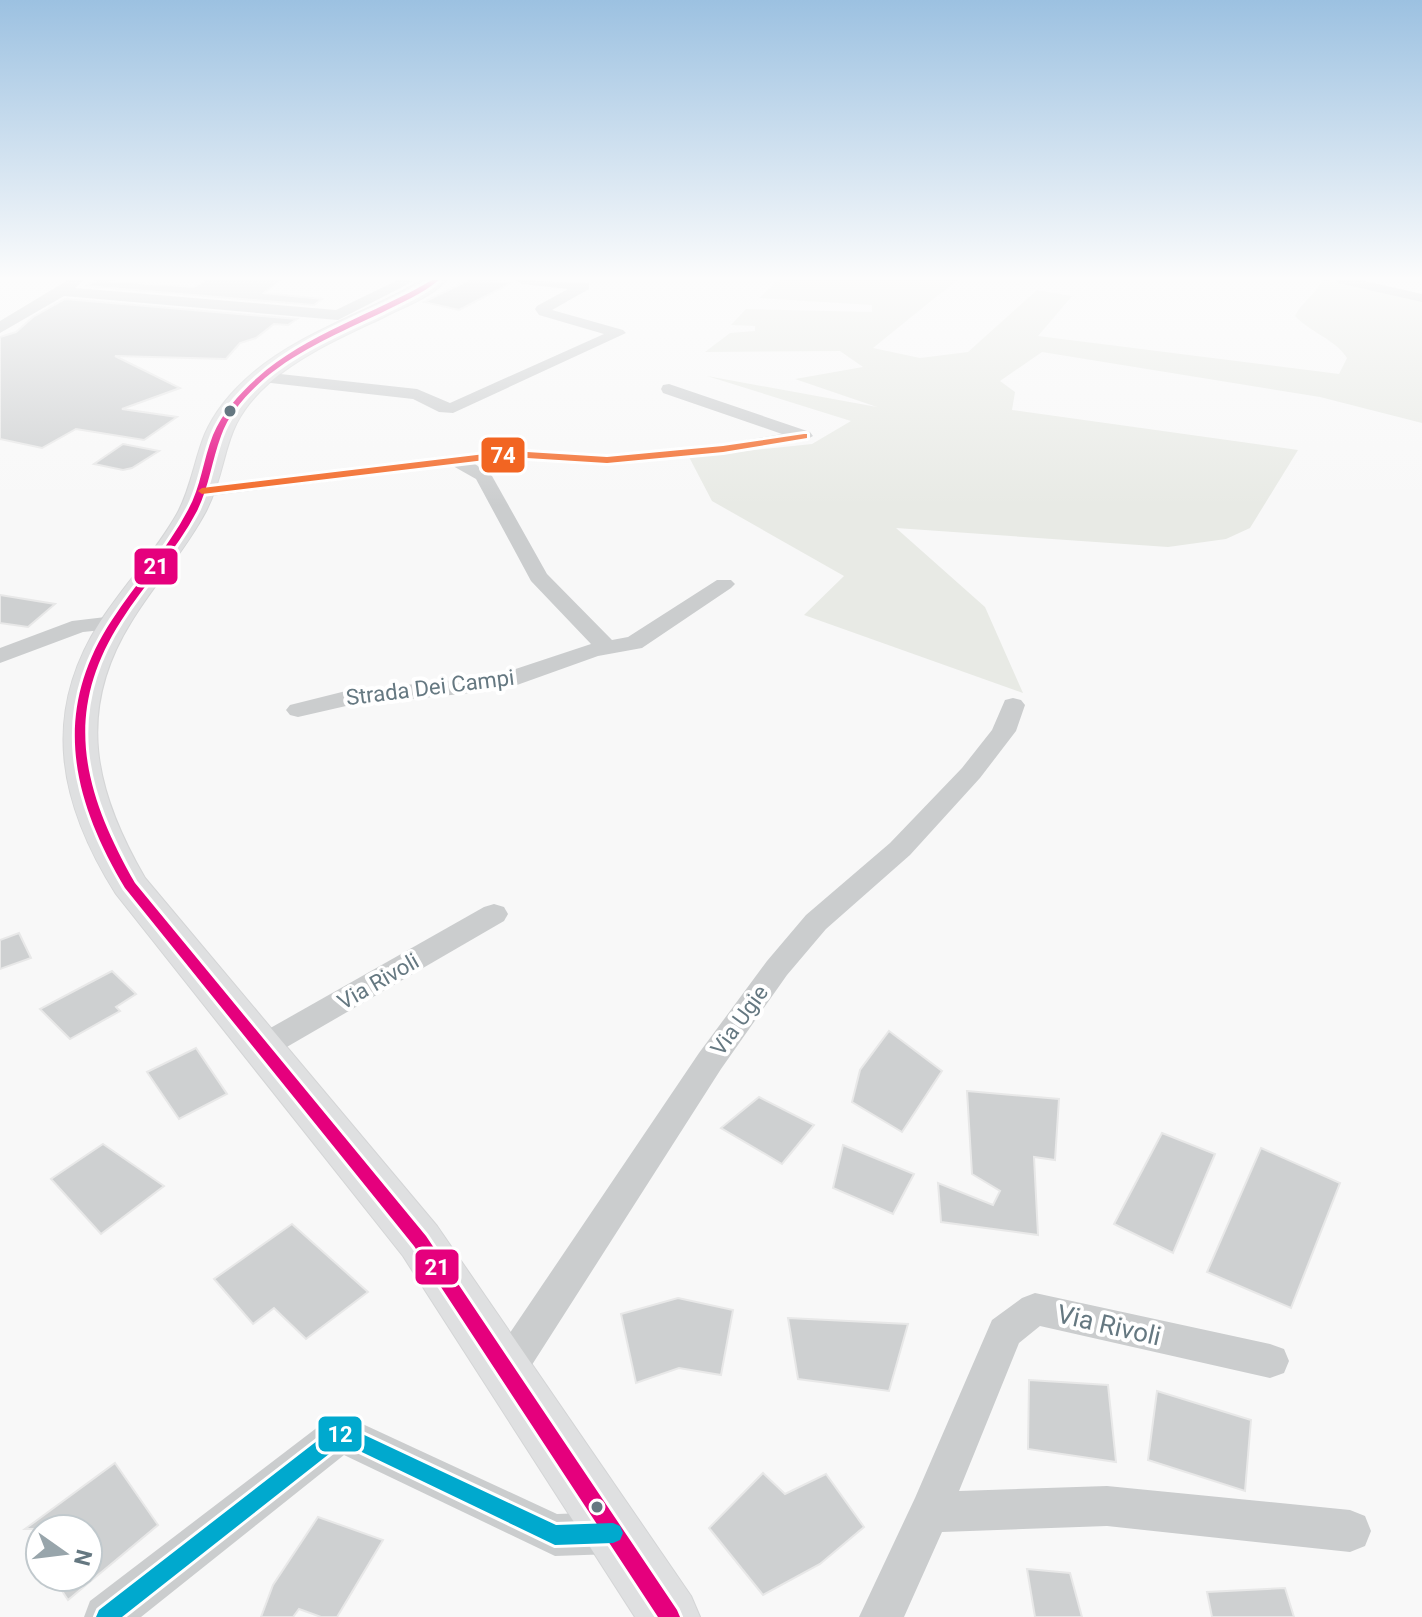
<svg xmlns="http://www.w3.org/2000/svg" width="1422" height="1617" viewBox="0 0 1422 1617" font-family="Roboto,sans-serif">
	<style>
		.green { fill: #e8eae5 }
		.building { fill: #ced0d1; stroke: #e8e8e8; stroke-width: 2 }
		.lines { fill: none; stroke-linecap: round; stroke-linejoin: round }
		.secondary-casing { stroke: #d4d5d6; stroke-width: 2 }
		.street { fill: #cbcdce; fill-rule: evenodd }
		.secondary { fill: #dfe0e1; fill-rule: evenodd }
		.bus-1-casing { stroke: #fff; stroke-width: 6 }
		.bus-2-casing { stroke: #fff; stroke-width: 6 }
		.bus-3-casing { stroke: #fff; stroke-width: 6 }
		.bus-1 { fill: #e5007d; fill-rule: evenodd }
		.bus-2 { fill: #f26522; fill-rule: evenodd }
		.bus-3 { fill: #00a9ce; fill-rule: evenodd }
		.bus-dot { fill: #657881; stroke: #fff; stroke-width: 3 }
		.labels { text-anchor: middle; stroke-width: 8; stroke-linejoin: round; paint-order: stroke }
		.street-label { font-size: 22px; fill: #657881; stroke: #fff }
		.near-street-label { font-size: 26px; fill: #657881; stroke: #fff }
		.line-badge { stroke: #fff; stroke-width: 3 }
		.badge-label { font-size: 22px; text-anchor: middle; font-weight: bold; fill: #fff }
	</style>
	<rect width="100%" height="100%" fill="#f8f8f8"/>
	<path class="green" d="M779,280H957L873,348L920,358L968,352L1037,290L1072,296L1038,336L1339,374L1347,358C1336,340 1310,332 1295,316C1302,301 1316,295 1322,280H1330L1422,301V423L1320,397L1042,352L1000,381L1015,392L1012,410L1298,450L1250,528L1226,539L1168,547L896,528L985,607L1023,693L804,615L844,576L712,501L689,457L812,444L851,421L707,376L877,407L795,379L863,367L840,351L705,352L730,333L755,331V326L731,325L746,309L872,312V305L759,298Z"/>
	<g class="building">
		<path d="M97,280L194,287L206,280H281L264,293L322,299L314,305L86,286Z"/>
		<path d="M469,280L513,282L459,310L424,302Z"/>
		<path d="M65,299L297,319L288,325L274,324L256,338L240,343L226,359L115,356L180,388L122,409L177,417L144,440L76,429L42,448L0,439V337L16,332L33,317Z"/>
		<path d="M123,444L159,451L132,468L123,470L94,464Z"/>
		<path d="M0,595L55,604L28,627L0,623Z"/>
		<path d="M19,933L31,958L0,969V940Z"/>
		<path d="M112,971L136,994L116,1007L120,1011L70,1039L40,1009Z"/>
		<path d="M889,1031L942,1071L902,1132L852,1102L860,1070Z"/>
		<path d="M196,1048L227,1094L179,1119L147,1072Z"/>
		<path d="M967,1091L1059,1099L1055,1160L1034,1157L1038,1235L941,1222L938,1183L993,1205L1000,1191L972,1174Z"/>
		<path d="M759,1097L814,1125L782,1164L721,1128Z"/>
		<path d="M1162,1133L1215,1154L1173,1253L1114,1224Z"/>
		<path d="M103,1144L164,1186L101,1234L51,1179Z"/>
		<path d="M843,1145L914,1174L893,1214L833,1188Z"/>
		<path d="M1261,1148L1340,1183L1291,1308L1207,1272Z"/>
		<path d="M292,1224L368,1292L306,1339L274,1308L253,1324L214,1279Z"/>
		<path d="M678,1298L733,1310L721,1375L679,1368L636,1383L621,1314Z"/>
		<path d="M788,1318L908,1324L889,1391L798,1379Z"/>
		<path d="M1029,1380L1108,1385L1116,1462L1028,1449Z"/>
		<path d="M1157,1391L1251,1420L1245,1491L1148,1460Z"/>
		<path d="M115,1463L158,1525L68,1600L53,1577H88V1529H25Z"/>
		<path d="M763,1473L785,1494L826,1474L864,1527L820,1564L763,1595L709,1528Z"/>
		<path d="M318,1517L383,1540L337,1617H321L299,1609L293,1617H261L273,1585Z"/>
		<path d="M1027,1569L1070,1573L1082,1617H1035Z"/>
		<path d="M1285,1588L1294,1617H1212L1207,1592Z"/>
	</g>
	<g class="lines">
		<g class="secondary-casing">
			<path id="secondary" d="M422,280H446C432,297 403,307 384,317C344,336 302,354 269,383C218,428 232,460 206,511C185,551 154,584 131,622C75,712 95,792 145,878L437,1226L691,1596L700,1617H635L403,1256L116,894C60,805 40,716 100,622C124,585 155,553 177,514C191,489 194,461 205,434C215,411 234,389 253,373C303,331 367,313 422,280Z"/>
		</g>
		<g class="street">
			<path d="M68,280H84L75,288L336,310L398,280L414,281L338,320L64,296L0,333V321Z"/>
			<path d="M515,280L589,283V289L552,310L623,330L626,333L453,413L439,412L413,399L262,382L254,377L262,372L417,389L450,403L604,334L539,315L535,309L537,306L568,289L522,284Z"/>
			<path d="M1336,280H1361L1422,294V302L1338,283Z"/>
			<path d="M669,384L810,432L813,436L804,441L723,454L607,465L511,459L475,464L492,476L547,574L612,640L628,637L717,580H731L735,584L731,588L642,648L598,656L517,685L470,693L346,706L298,717L290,715L286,710L290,705L346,691L494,676L591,644L531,581L476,479L453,466L202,497L195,495L193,491L195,487L511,449L607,455L723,444L782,434L663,393L661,389L663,385Z"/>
			<path d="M114,616L125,623L122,628L83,632L0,663V648L72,621Z"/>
			<path d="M1013,698L1021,700L1025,705L1016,731L980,778L910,855L826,929L787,975L721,1069L521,1382L507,1387L493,1382L488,1370L493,1358L699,1053L767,961L806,915L890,843L962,768L992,730L1005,700Z"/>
			<path d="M494,904L504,907L508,914L504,921L273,1055L262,1059L251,1055L246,1047L251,1039L484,907Z"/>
			<path d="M1035,1293L1270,1344L1284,1349L1289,1361L1284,1373L1270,1378L1040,1326L1019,1343L959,1491L1107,1486L1350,1510L1365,1516L1371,1531L1365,1546L1350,1552L1107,1526L942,1532L904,1617H859L915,1498L992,1320L1022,1298Z"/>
			<path d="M341,1414L557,1514L613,1512L628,1518L634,1533L628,1548L613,1554L555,1556L344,1455L141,1617H84L90,1601L327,1420Z"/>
		</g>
		<use href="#secondary" class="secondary"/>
		<g class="bus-1-casing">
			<path id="bus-1" d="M432,280H439C422,294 401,303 381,313C341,332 300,349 265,378C247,394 229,413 221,436C212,460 209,487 197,511C176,551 145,583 121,621C61,714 84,793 135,883L426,1236L677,1610L680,1617H658L414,1246L125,888C72,799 51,712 112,620C136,583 167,550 188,510C201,487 203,460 213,435C222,413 239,394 257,378C307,333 375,314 432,280Z"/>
		</g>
		<g class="bus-2-casing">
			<path id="bus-2" d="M804,434H807V438L723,452L607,463L511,457L202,494L198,491L202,488L511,451L607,457L723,446Z"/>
		</g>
		<g class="bus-3-casing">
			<path id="bus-3" d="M341,1424L556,1525L613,1523L620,1526L623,1533L620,1540L613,1543L555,1545L343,1443L122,1617H96L99,1610L335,1427Z"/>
		</g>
		<use href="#bus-1" class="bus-1"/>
		<use href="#bus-2" class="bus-2"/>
		<use href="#bus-3" class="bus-3"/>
	</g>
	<linearGradient id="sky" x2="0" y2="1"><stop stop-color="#9cc1e1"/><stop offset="0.55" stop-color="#fcfcfc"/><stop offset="1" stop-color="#fcfcfc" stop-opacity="0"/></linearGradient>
	<rect width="1422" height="506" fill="url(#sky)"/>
	<g class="bus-dot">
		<circle cx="230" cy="411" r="7"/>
		<circle cx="597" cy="1507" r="7"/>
	</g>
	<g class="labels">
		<g class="street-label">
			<text transform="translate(430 687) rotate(-7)" y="8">Strada Dei Campi</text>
			<text transform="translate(378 981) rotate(-30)" y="8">Via Rivoli</text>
			<text transform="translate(739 1020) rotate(-54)" y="8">Via Ugie</text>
		</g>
		<g class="near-street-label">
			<text transform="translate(1109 1325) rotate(13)" y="9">Via Rivoli</text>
		</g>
	</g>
	<g class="line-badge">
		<rect x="480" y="436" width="46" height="38" rx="8" fill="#f26522"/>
		<rect x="133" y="547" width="46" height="39" rx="8" fill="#e5007d"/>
		<rect x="414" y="1248" width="46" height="38" rx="8" fill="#e5007d"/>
		<rect x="317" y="1415" width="46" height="38" rx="8" fill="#00a9ce"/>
	</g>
	<g class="badge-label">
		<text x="503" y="463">74</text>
		<text x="156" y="574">21</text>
		<text x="437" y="1275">21</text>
		<text x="340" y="1442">12</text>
	</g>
	<g transform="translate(64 1553) rotate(104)"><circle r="38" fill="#ffffff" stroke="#c1c9cd" stroke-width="2"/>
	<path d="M0-6L14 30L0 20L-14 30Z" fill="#98a5ab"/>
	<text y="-12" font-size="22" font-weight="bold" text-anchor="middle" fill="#657881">N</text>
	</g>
</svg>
